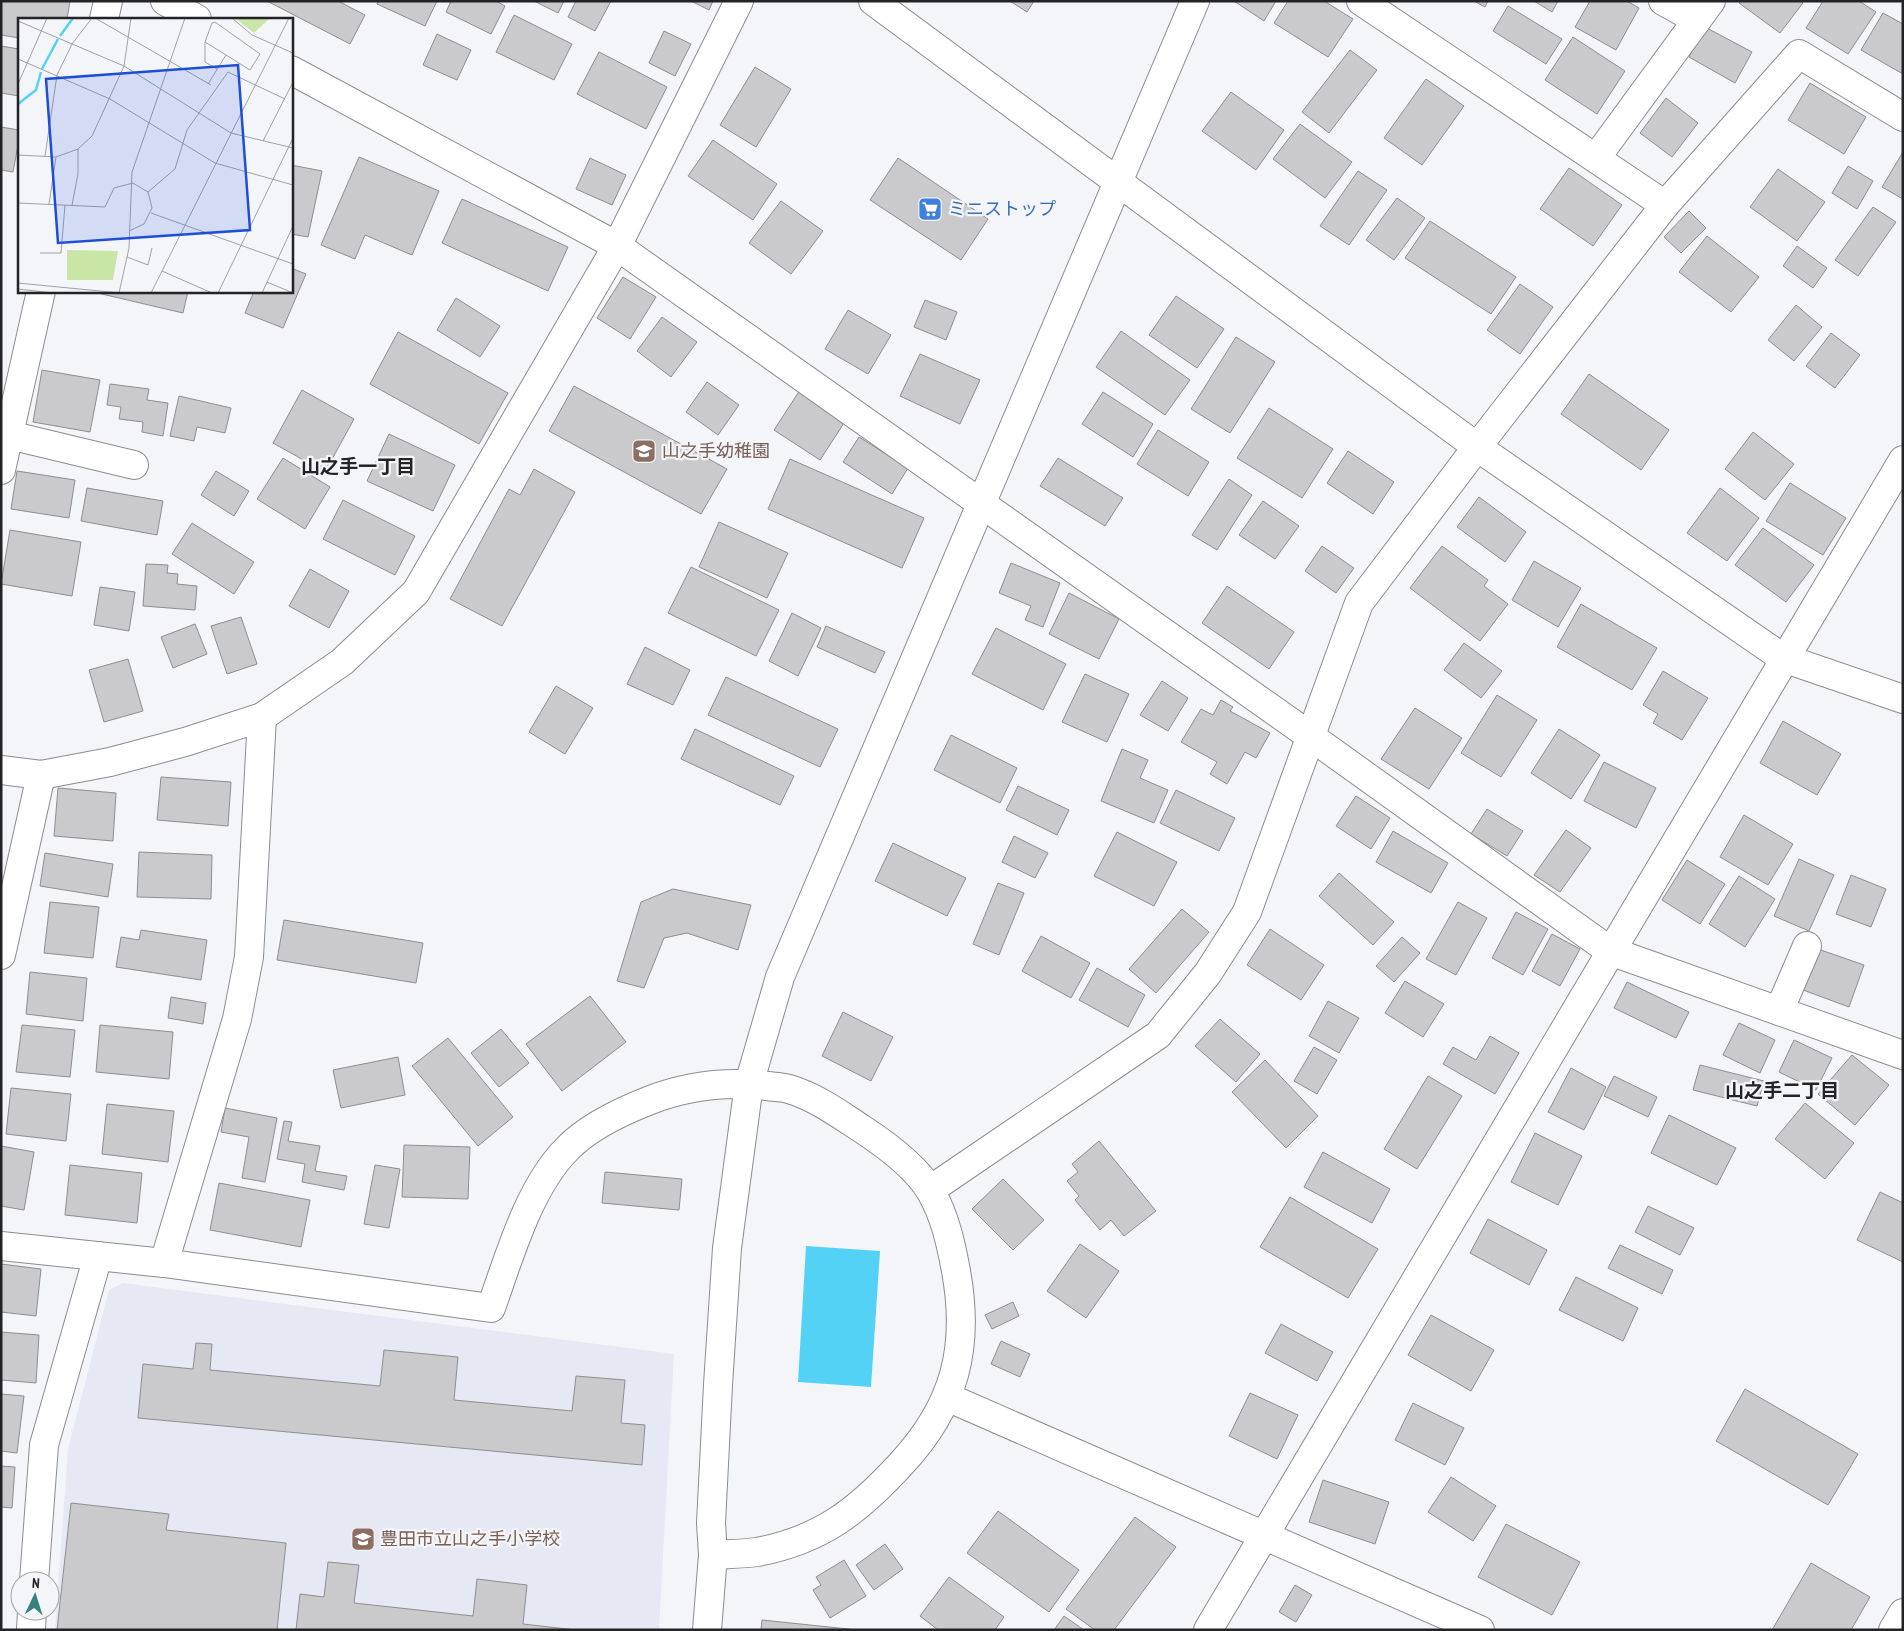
<svg xmlns="http://www.w3.org/2000/svg" width="1904" height="1631" viewBox="0 0 1904 1631" font-family="'PT Sans Narrow','Noto Sans JP',sans-serif">
	<style>
		.built { fill: #e6e9f4 }
		.water { fill: #54d2f6 }
		.building { fill: #cac9cc; stroke: #8e8d91 }
		.lines { fill: none; stroke-linecap: round; stroke-linejoin: round }
		.minor-casing { stroke: #8b8c90; stroke-width: 30 }
		.minor { stroke: #fff; stroke-width: 28 }
		.labels { text-anchor: middle; stroke-width: 4.5; stroke-linejoin: round; paint-order: stroke }
		.shop-label { font-size: 18px; fill: #366cbe; stroke: #f4f5f9; text-anchor: start }
		.education-label { font-size: 18px; fill: #785e54; stroke: #f4f5f9; text-anchor: start }
		.neighbourhood-label { font-size: 19px; font-weight: bold; fill: #232325; stroke: #f4f5f9 }
		.inset-river { fill: none; stroke: #54d2f6; stroke-width: 2.5 }
		.inset-road { fill: none; stroke: #a0a1a4; stroke-width: 1 }
		.view { fill: #1d4ed8; fill-opacity: 0.15; stroke: #1d4ed8; stroke-width: 2.5 }
		.inset-edge { fill: none; stroke: #232325; stroke-width: 2.5 }
	</style>
	<rect width="100%" height="100%" fill="#f4f5f9"/>
	<path class="built" d="M123,1283L674,1354L659,1630H55L68,1449L109,1290Z"/>
	<path class="water" d="M806,1246L880,1251L871,1387L798,1382Z"/>
	<g class="building">
		<path d="M1,1H70L67,19H19V38L1,35Z"/>
		<path d="M267,1H338L365,15L350,44Z"/>
		<path d="M378,1H437L425,26L377,4Z"/>
		<path d="M451,1H496L505,6L491,34L446,12Z"/>
		<path d="M534,1H564L558,13Z"/>
		<path d="M576,1H611L595,31L568,17Z"/>
		<path d="M691,1H713L709,10Z"/>
		<path d="M1010,1H1034L1027,12Z"/>
		<path d="M1234,1H1276L1264,21Z"/>
		<path d="M1288,1H1324L1353,19L1328,57L1274,23Z"/>
		<path d="M1474,1H1488L1485,7Z"/>
		<path d="M1534,1H1558L1552,12Z"/>
		<path d="M1590,1H1627L1639,8L1616,50L1575,27Z"/>
		<path d="M1741,1H1801L1803,3L1780,33L1739,3Z"/>
		<path d="M1823,1H1859L1876,12L1848,54L1806,28Z"/>
		<path d="M1508,6L1562,39L1546,64L1493,31Z"/>
		<path d="M1883,13L1903,24V74L1861,50Z"/>
		<path d="M514,15L572,44L554,80L496,52Z"/>
		<path d="M1705,27L1752,52L1735,83L1689,57Z"/>
		<path d="M664,31L691,44L675,76L649,63Z"/>
		<path d="M437,34L471,50L457,80L423,65Z"/>
		<path d="M1573,37L1625,71L1597,114L1545,80Z"/>
		<path d="M1,46L19,49V96L1,93Z"/>
		<path d="M1350,50L1377,70L1329,133L1302,112Z"/>
		<path d="M599,52L667,87L646,129L577,94Z"/>
		<path d="M755,67L791,89L756,147L720,125Z"/>
		<path d="M1426,79L1464,106L1422,165L1384,138Z"/>
		<path d="M1810,83L1866,117L1844,154L1788,120Z"/>
		<path d="M1231,92L1284,130L1256,170L1202,131Z"/>
		<path d="M1666,98L1698,123L1672,157L1640,133Z"/>
		<path d="M1300,124L1352,162L1325,198L1273,159Z"/>
		<path d="M1,127L19,130V140L13,172L1,170Z"/>
		<path d="M713,140L777,184L753,220L688,176Z"/>
		<path d="M1903,152V199L1882,187Z"/>
		<path d="M359,157L439,191L412,255L365,235L355,259L321,245Z"/>
		<path d="M590,158L626,175L612,205L576,189Z"/>
		<path d="M898,158L988,219L961,260L870,200Z"/>
		<path d="M291,165L322,171L308,237L291,234Z"/>
		<path d="M1848,166L1873,181L1857,209L1832,193Z"/>
		<path d="M1569,168L1622,205L1593,246L1540,209Z"/>
		<path d="M1778,169L1825,202L1797,241L1750,207Z"/>
		<path d="M1358,171L1387,190L1349,245L1320,226Z"/>
		<path d="M1397,198L1425,218L1394,260L1366,240Z"/>
		<path d="M462,199L568,247L548,291L442,243Z"/>
		<path d="M781,201L823,231L791,274L749,243Z"/>
		<path d="M1873,207L1896,222L1858,276L1835,260Z"/>
		<path d="M1689,211L1706,228L1681,253L1664,237Z"/>
		<path d="M1430,221L1516,277L1491,314L1405,258Z"/>
		<path d="M1707,236L1759,277L1731,312L1679,272Z"/>
		<path d="M1797,246L1827,268L1813,288L1783,266Z"/>
		<path d="M291,268L306,274L283,328L245,313L254,291H291Z"/>
		<path d="M623,277L656,297L630,339L597,318Z"/>
		<path d="M1520,284L1553,307L1520,354L1487,330Z"/>
		<path d="M89,291H188L183,313Z"/>
		<path d="M1176,296L1224,329L1197,368L1149,335Z"/>
		<path d="M456,298L500,326L480,357L437,330Z"/>
		<path d="M925,300L957,312L946,340L914,327Z"/>
		<path d="M1796,305L1822,327L1794,361L1768,340Z"/>
		<path d="M848,310L891,335L868,374L825,349Z"/>
		<path d="M662,317L697,342L671,377L637,351Z"/>
		<path d="M1121,331L1190,380L1165,415L1096,367Z"/>
		<path d="M398,332L508,393L479,444L370,384Z"/>
		<path d="M1831,333L1860,355L1835,388L1806,366Z"/>
		<path d="M1236,337L1275,362L1230,433L1191,409Z"/>
		<path d="M920,354L980,380L960,424L900,396Z"/>
		<path d="M42,370L100,380L90,432L33,422Z"/>
		<path d="M1589,374L1669,430L1641,470L1561,414Z"/>
		<path d="M707,382L739,405L718,435L686,412Z"/>
		<path d="M110,384L149,389L147,400L168,403L163,436L142,432L143,422L119,419L121,407L107,405Z"/>
		<path d="M574,386L727,469L701,514L549,431Z"/>
		<path d="M302,390L354,419L325,472L273,443Z"/>
		<path d="M800,390L846,420L820,460L774,430Z"/>
		<path d="M1103,392L1153,424L1133,457L1082,424Z"/>
		<path d="M179,396L231,408L225,433L197,427L194,441L170,436Z"/>
		<path d="M1269,408L1333,449L1302,498L1237,458Z"/>
		<path d="M1158,430L1209,462L1188,496L1137,464Z"/>
		<path d="M1753,432L1794,464L1765,500L1725,469Z"/>
		<path d="M389,434L455,465L433,511L367,481Z"/>
		<path d="M859,437L908,468L892,494L843,462Z"/>
		<path d="M1348,451L1394,482L1373,514L1327,483Z"/>
		<path d="M283,458L330,487L305,529L257,499Z"/>
		<path d="M1058,458L1123,498L1105,526L1040,486Z"/>
		<path d="M790,459L924,518L902,568L768,509Z"/>
		<path d="M534,469L575,492L502,626L450,599L509,489L520,495Z"/>
		<path d="M17,471L75,480L69,518L11,509Z"/>
		<path d="M216,471L249,491L234,516L201,495Z"/>
		<path d="M1229,479L1252,495L1217,550L1192,535Z"/>
		<path d="M1790,483L1846,518L1823,555L1766,521Z"/>
		<path d="M87,488L163,501L157,535L81,521Z"/>
		<path d="M1720,488L1759,518L1727,561L1687,533Z"/>
		<path d="M1479,497L1526,532L1505,562L1457,527Z"/>
		<path d="M343,500L415,536L395,575L323,539Z"/>
		<path d="M1263,501L1299,526L1275,559L1239,535Z"/>
		<path d="M719,522L788,553L767,598L699,567Z"/>
		<path d="M192,523L254,562L234,594L172,554Z"/>
		<path d="M1763,528L1814,565L1786,602L1735,565Z"/>
		<path d="M10,530L81,542L72,596L1,584Z"/>
		<path d="M1322,546L1354,568L1336,593L1305,571Z"/>
		<path d="M1442,546L1488,580L1484,586L1508,604L1480,641L1410,588Z"/>
		<path d="M1534,561L1581,588L1558,627L1512,600Z"/>
		<path d="M1011,563L1060,583L1043,627L1025,620L1031,606L999,593Z"/>
		<path d="M146,564L168,565L167,573L178,574L177,584L197,586L195,610L143,606Z"/>
		<path d="M691,567L779,610L756,656L668,613Z"/>
		<path d="M310,569L349,591L329,628L289,606Z"/>
		<path d="M1227,586L1294,632L1269,669L1202,623Z"/>
		<path d="M100,587L135,592L129,631L94,625Z"/>
		<path d="M1069,593L1119,619L1099,659L1049,634Z"/>
		<path d="M1581,604L1657,648L1632,690L1557,647Z"/>
		<path d="M792,613L821,628L798,676L769,661Z"/>
		<path d="M241,617L257,664L227,674L211,626Z"/>
		<path d="M195,624L207,654L173,668L161,637Z"/>
		<path d="M826,626L885,652L875,673L817,647Z"/>
		<path d="M996,628L1066,664L1043,710L972,674Z"/>
		<path d="M1464,643L1502,671L1481,698L1444,670Z"/>
		<path d="M645,647L690,670L673,705L627,684Z"/>
		<path d="M128,659L143,711L104,722L89,670Z"/>
		<path d="M1663,671L1708,698L1682,740L1653,723L1658,714L1643,705Z"/>
		<path d="M1085,674L1129,694L1107,742L1062,722Z"/>
		<path d="M726,677L838,729L820,767L708,715Z"/>
		<path d="M1162,681L1188,698L1168,731L1140,715Z"/>
		<path d="M556,686L593,708L565,754L529,732Z"/>
		<path d="M1497,695L1537,720L1501,777L1461,753Z"/>
		<path d="M1221,700L1233,707L1230,711L1270,733L1256,758L1245,752L1227,784L1210,774L1217,762L1181,742L1201,709L1213,715Z"/>
		<path d="M1415,708L1462,738L1429,789L1381,759Z"/>
		<path d="M1783,721L1841,754L1817,795L1760,763Z"/>
		<path d="M695,729L794,776L780,805L681,759Z"/>
		<path d="M1559,729L1600,755L1571,799L1531,773Z"/>
		<path d="M951,735L1017,768L1000,803L934,770Z"/>
		<path d="M1122,749L1148,760L1140,778L1168,790L1154,823L1101,801Z"/>
		<path d="M1604,762L1656,788L1636,828L1584,801Z"/>
		<path d="M161,777L231,782L228,826L157,820Z"/>
		<path d="M1018,786L1069,810L1057,835L1006,810Z"/>
		<path d="M58,788L116,793L113,841L54,836Z"/>
		<path d="M1176,790L1235,818L1219,851L1160,823Z"/>
		<path d="M1356,796L1390,818L1371,849L1336,826Z"/>
		<path d="M1487,809L1523,831L1507,856L1471,834Z"/>
		<path d="M1744,815L1793,844L1768,885L1720,857Z"/>
		<path d="M1566,830L1591,848L1560,892L1534,875Z"/>
		<path d="M1393,831L1448,863L1431,893L1376,862Z"/>
		<path d="M1117,832L1177,862L1154,906L1094,876Z"/>
		<path d="M1014,836L1048,853L1035,878L1002,862Z"/>
		<path d="M893,843L966,878L947,916L875,881Z"/>
		<path d="M139,852L212,855L211,899L137,897Z"/>
		<path d="M45,853L113,864L108,897L40,886Z"/>
		<path d="M1799,859L1834,875L1809,931L1774,916Z"/>
		<path d="M1687,860L1725,884L1700,924L1662,900Z"/>
		<path d="M1339,873L1394,922L1373,945L1319,896Z"/>
		<path d="M1851,875L1886,889L1871,927L1836,914Z"/>
		<path d="M1739,876L1775,899L1745,947L1709,924Z"/>
		<path d="M998,883L1024,893L999,955L973,944Z"/>
		<path d="M673,889L751,905L738,950L687,933L664,938L644,988L617,981L641,902Z"/>
		<path d="M50,902L99,907L93,958L44,953Z"/>
		<path d="M1458,902L1487,918L1456,975L1426,959Z"/>
		<path d="M1182,909L1209,932L1156,993L1129,969Z"/>
		<path d="M1516,912L1548,929L1523,975L1492,958Z"/>
		<path d="M284,920L423,943L416,983L277,960Z"/>
		<path d="M1270,929L1324,965L1301,1000L1247,965Z"/>
		<path d="M141,930L207,940L201,980L116,967L121,937L139,940Z"/>
		<path d="M1552,934L1580,949L1560,986L1532,971Z"/>
		<path d="M1041,936L1090,963L1071,998L1022,971Z"/>
		<path d="M1402,937L1420,953L1394,982L1376,966Z"/>
		<path d="M1818,949L1864,965L1849,1007L1803,990Z"/>
		<path d="M1097,968L1145,995L1128,1027L1079,1000Z"/>
		<path d="M30,972L87,978L83,1021L26,1014Z"/>
		<path d="M1405,981L1444,1004L1423,1037L1385,1013Z"/>
		<path d="M1627,982L1689,1012L1676,1038L1614,1008Z"/>
		<path d="M590,996L626,1042L562,1091L526,1044Z"/>
		<path d="M171,997L206,1003L203,1024L168,1018Z"/>
		<path d="M1328,1001L1359,1018L1339,1053L1309,1036Z"/>
		<path d="M843,1012L893,1037L871,1081L822,1056Z"/>
		<path d="M1220,1019L1260,1054L1236,1082L1195,1046Z"/>
		<path d="M1739,1023L1775,1040L1760,1073L1723,1055Z"/>
		<path d="M22,1025L75,1030L70,1077L16,1072Z"/>
		<path d="M100,1025L173,1032L169,1079L96,1072Z"/>
		<path d="M501,1029L529,1063L499,1087L471,1053Z"/>
		<path d="M1490,1036L1519,1053L1495,1094L1443,1064L1453,1047L1476,1060Z"/>
		<path d="M448,1038L513,1117L478,1146L412,1066Z"/>
		<path d="M1794,1040L1832,1058L1816,1090L1779,1072Z"/>
		<path d="M1314,1047L1337,1060L1317,1094L1294,1081Z"/>
		<path d="M1852,1055L1889,1085L1855,1125L1818,1094Z"/>
		<path d="M398,1057L405,1095L341,1108L333,1070Z"/>
		<path d="M1265,1060L1318,1116L1286,1148L1232,1092Z"/>
		<path d="M1700,1065L1764,1081L1757,1106L1693,1090Z"/>
		<path d="M1571,1068L1606,1087L1584,1130L1548,1112Z"/>
		<path d="M1428,1076L1462,1096L1417,1169L1384,1149Z"/>
		<path d="M1614,1076L1657,1097L1648,1117L1604,1096Z"/>
		<path d="M11,1088L71,1094L66,1141L6,1134Z"/>
		<path d="M1805,1103L1854,1143L1825,1179L1775,1139Z"/>
		<path d="M107,1104L174,1111L168,1162L102,1154Z"/>
		<path d="M225,1108L277,1118L265,1182L242,1178L249,1137L221,1132Z"/>
		<path d="M1669,1115L1736,1148L1717,1185L1651,1153Z"/>
		<path d="M284,1121L292,1122L288,1141L320,1146L315,1171L347,1176L344,1190L302,1182L305,1164L277,1159Z"/>
		<path d="M1535,1133L1582,1156L1558,1205L1511,1182Z"/>
		<path d="M1099,1141L1156,1211L1124,1236L1111,1220L1100,1230L1075,1200L1079,1196L1067,1181L1078,1172L1072,1164Z"/>
		<path d="M404,1145L470,1147L468,1199L402,1197Z"/>
		<path d="M1,1146L34,1152L24,1210L1,1206Z"/>
		<path d="M1323,1152L1390,1189L1372,1223L1304,1187Z"/>
		<path d="M70,1165L142,1173L137,1223L65,1215Z"/>
		<path d="M375,1165L400,1169L389,1228L364,1224Z"/>
		<path d="M605,1172L682,1179L679,1210L602,1203Z"/>
		<path d="M1003,1179L1044,1220L1013,1250L972,1209Z"/>
		<path d="M219,1183L310,1200L301,1247L210,1230Z"/>
		<path d="M1880,1192L1903,1203V1262L1857,1240Z"/>
		<path d="M1290,1197L1378,1249L1348,1298L1260,1247Z"/>
		<path d="M1648,1206L1694,1228L1680,1255L1635,1232Z"/>
		<path d="M1488,1219L1547,1250L1529,1285L1470,1253Z"/>
		<path d="M1080,1244L1119,1271L1086,1318L1047,1291Z"/>
		<path d="M1620,1245L1673,1270L1662,1294L1608,1268Z"/>
		<path d="M1,1264L41,1269L36,1316L1,1312Z"/>
		<path d="M1576,1277L1638,1308L1623,1341L1559,1310Z"/>
		<path d="M1013,1302L1019,1316L992,1329L985,1315Z"/>
		<path d="M1431,1315L1494,1350L1471,1391L1408,1355Z"/>
		<path d="M1281,1324L1333,1352L1317,1381L1265,1353Z"/>
		<path d="M1,1332L39,1335L36,1383L1,1380Z"/>
		<path d="M1001,1341L1030,1354L1020,1377L991,1364Z"/>
		<path d="M196,1343L212,1344L210,1370L380,1386L384,1350L458,1357L454,1400L572,1411L576,1376L625,1380L621,1423L645,1425L642,1465L138,1418L143,1364L193,1369Z"/>
		<path d="M1745,1389L1858,1454L1828,1505L1716,1441Z"/>
		<path d="M1250,1393L1298,1415L1277,1459L1229,1436Z"/>
		<path d="M1,1394L24,1396L17,1453L1,1451Z"/>
		<path d="M1413,1403L1464,1428L1445,1465L1395,1440Z"/>
		<path d="M1,1466L15,1467L12,1508L1,1507Z"/>
		<path d="M1451,1477L1496,1506L1473,1541L1428,1512Z"/>
		<path d="M1323,1480L1389,1502L1375,1544L1309,1522Z"/>
		<path d="M71,1503L169,1514L166,1530L286,1543L277,1630H57Z"/>
		<path d="M998,1511L1079,1570L1049,1612L967,1553Z"/>
		<path d="M1135,1517L1176,1547L1114,1630H1095L1066,1609Z"/>
		<path d="M1506,1524L1580,1562L1552,1615L1478,1577Z"/>
		<path d="M885,1544L903,1569L874,1590L856,1565Z"/>
		<path d="M844,1560L866,1596L830,1618L813,1590L821,1585L816,1577Z"/>
		<path d="M328,1562L359,1565L354,1603L473,1616L477,1579L527,1585L523,1624L576,1630H296L300,1594L324,1597Z"/>
		<path d="M1811,1563L1870,1597L1851,1630H1772Z"/>
		<path d="M949,1577L1004,1617L995,1630H938L920,1616Z"/>
		<path d="M1295,1585L1312,1595L1296,1622L1279,1612Z"/>
		<path d="M1064,1616L1084,1630H1054Z"/>
		<path d="M762,1620L858,1630H761Z"/>
	</g>
	<g class="lines">
		<g class="minor-casing">
			<g id="minor">
				<path d="M165,1L197,19"/>
				<path d="M873,1L1477,447L1783,658L1903,699"/>
				<path d="M1361,1L1665,205"/>
				<path d="M1663,1L1697,20"/>
				<path d="M104,19L108,1"/>
				<path d="M291,70L617,246L1310,736L1610,951L1903,1055"/>
				<path d="M1596,158L1711,1"/>
				<path d="M9,435L134,465"/>
				<path d="M1,470L41,291"/>
				<path d="M1,770L41,775L110,762L185,742L262,717L342,662L416,592L617,246L739,1"/>
				<path d="M1,955L41,775"/>
				<path d="M1779,1011L1807,946"/>
				<path d="M930,1190L1158,1035L1208,973L1247,912L1359,603L1477,447L1665,205L1799,54L1903,117"/>
				<path d="M1,1246L164,1263L491,1308C509,1257 529,1187 567,1149C588,1127 620,1112 648,1101C686,1086 726,1081 767,1086C774,1087 782,1087 789,1089C816,1097 839,1114 862,1129C885,1144 917,1168 931,1192C945,1216 951,1244 956,1271C970,1348 955,1406 901,1464C858,1511 821,1540 757,1552C742,1554 727,1554 713,1555"/>
				<path d="M164,1263L237,1019L249,957L262,717"/>
				<path d="M947,1397L1480,1630"/>
				<path d="M34,1581L44,1445L98,1256"/>
				<path d="M31,1630L32,1611"/>
				<path d="M707,1630L713,1555L711,1523L718,1385L727,1248L749,1084L780,977L1195,1"/>
				<path d="M1208,1630L1903,460"/>
				<path d="M1893,1630L1903,1613"/>
			</g>
		</g>
		<use href="#minor" class="minor"/>
	</g>
	<defs>
		<g id="supermarket-square" transform="scale(1.25)"><rect x="-9" y="-9" width="18" height="18" rx="4" fill="#3f7fe0" stroke="#f4f5f9"/><path d="M-6-5.5h2.5l.6 2H6L4.5 2H-2.5L-4.4-4H-6ZM-1.5 3.2a1.3 1.3 0 1 0 .1 0ZM3 3.2a1.3 1.3 0 1 0 .1 0Z" fill="#fff"/></g>
		<g id="school-square" transform="scale(1.25)"><rect x="-9" y="-9" width="18" height="18" rx="4" fill="#8d6e63" stroke="#f4f5f9"/><path d="M0-5L7-2L0 1L-7-2ZM-4 1L0 2.5L4 1V4Q0 6-4 4Z" fill="#fff"/></g>
	</defs>
	<g fill-rule="evenodd">
		<use href="#supermarket-square" x="930" y="209"/>
		<use href="#school-square" x="644" y="451"/>
		<use href="#school-square" x="363" y="1539"/>
	</g>
	<g class="labels">
		<g class="shop-label">
			<text x="948" y="215">ミニストップ</text>
		</g>
		<g class="education-label">
			<text x="662" y="457">山之手幼稚園</text>
			<text x="380" y="1545">豊田市立山之手小学校</text>
		</g>
		<g class="neighbourhood-label">
			<text x="358" y="473">山之手一丁目</text>
			<text x="1782" y="1097">山之手二丁目</text>
		</g>
	</g>
	<g transform="translate(18 18)">
		<rect width="275" height="275" fill="#f4f5f9"/>
		<path d="M217,0H252L236,15ZM49,232L100,233L95,262H49Z" fill="#cae6a7"/>
		<path class="inset-river" d="M42,18L55,0M24,51L40,21M0,86L18,72L23,54"/>
		<path class="inset-road" d="M77,0L193,67M214,0L234,17L275,35M0,3L106,48L213,115L275,130M187,24V44L199,51M0,41L92,81L197,145L275,167M0,66L29,0M190,66L208,37L232,52L242,36L197,4L194,5L187,24L208,37M245,123L275,64M0,137L38,139L60,131L74,118L106,48L113,0M27,138L39,57L54,26L74,0M130,174L157,151L169,112L210,54L267,81M0,185L87,189L96,170L115,165L130,174L134,190L126,206L111,213M31,186L38,139M54,187L60,156V131M133,195L275,246M22,235H43L47,187M109,239L130,247L134,230M144,253L194,275M249,264L275,275M0,265L102,275M0,271L35,275M101,275L111,230L114,154L167,0M133,275L271,0M200,275L275,120M244,275L275,208"/>
		<path class="view" d="M220,47L232,212L40,225L28,61Z"/>
		<rect width="275" height="275" class="inset-edge"/>
	</g>
	<rect width="1904" height="1631" fill="none" stroke="#232325" stroke-width="5"/>
	<g transform="translate(35 1596) rotate(4)"><circle r="24" fill="#f4f5f9" stroke="#a0a1a4"/>
	<path d="M0-4L9 19L0 12L-9 19Z" fill="#39817c"/>
	<text y="-8" font-size="14" font-weight="bold" text-anchor="middle" fill="#232325">N</text>
	</g>
</svg>
